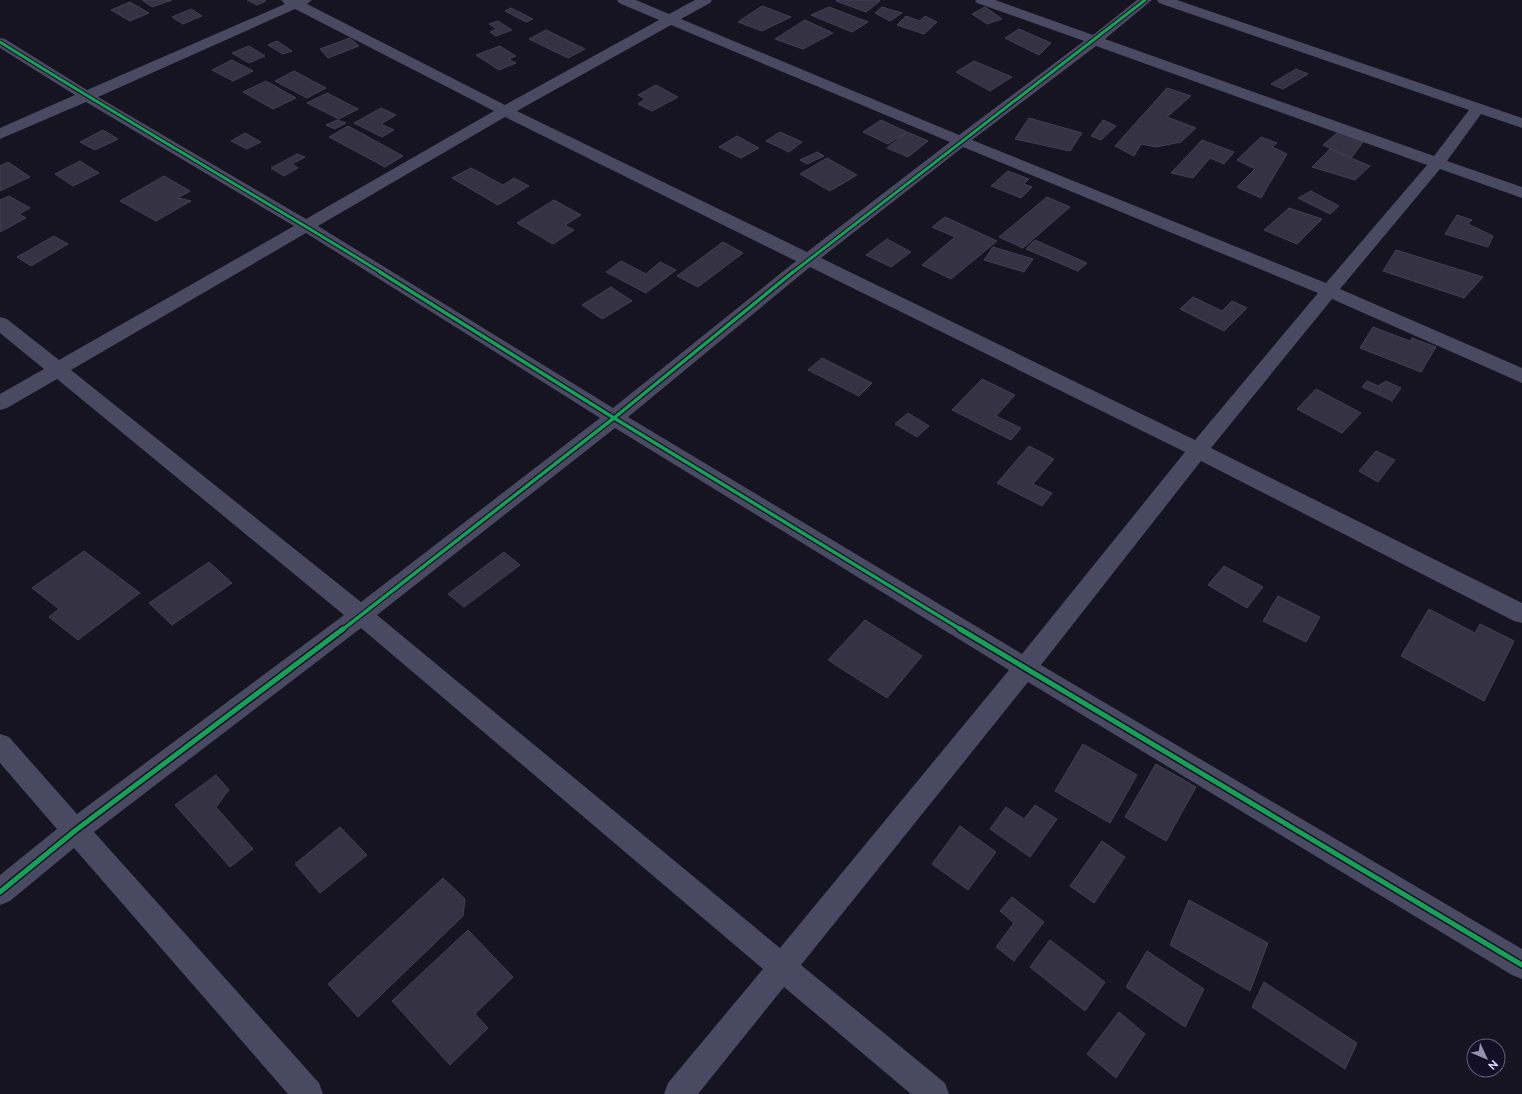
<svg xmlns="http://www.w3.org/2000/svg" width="1522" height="1094" viewBox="0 0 1522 1094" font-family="Raleway,sans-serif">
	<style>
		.building { fill: #343243; stroke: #433f54 }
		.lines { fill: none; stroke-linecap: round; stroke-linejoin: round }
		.minor { fill: #4a4962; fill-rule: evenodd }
		.cycleway-far2-casing { stroke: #130f26; stroke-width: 5 }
		.cycleway-far1-casing { stroke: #130f26; stroke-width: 6 }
		.cycleway-casing { stroke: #130f26; stroke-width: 8 }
		.cycleway-far2 { stroke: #1a9f57; stroke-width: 3 }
		.cycleway-far1 { stroke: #1a9f57; stroke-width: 3.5 }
		.cycleway { stroke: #1a9f57; stroke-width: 5 }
	</style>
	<rect width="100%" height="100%" fill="#161421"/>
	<g class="building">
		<path d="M142,0H172L152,7Z"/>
		<path d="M247,0H264L266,1L257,5Z"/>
		<path d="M838,0H875L880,1L866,12L836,1Z"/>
		<path d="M130,2L149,13L130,21L111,10Z"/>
		<path d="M762,6L791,17L762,31L738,22Z"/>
		<path d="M829,7L868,22L852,32L811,15Z"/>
		<path d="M882,7L902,13L890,21L875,13Z"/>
		<path d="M985,7L1002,19L987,24L972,14Z"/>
		<path d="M511,8L533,19L526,22L505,11Z"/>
		<path d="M191,9L202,16L183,24L172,17Z"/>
		<path d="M906,16L920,21L925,16L937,22L924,34L897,25Z"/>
		<path d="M805,20L833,33L803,49L775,39Z"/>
		<path d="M498,21L512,30L496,36L490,32L497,29L489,24Z"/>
		<path d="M1019,29L1051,43L1039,55L1005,38Z"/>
		<path d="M546,30L585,49L568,58L529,39Z"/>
		<path d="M350,38L359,46L328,58L320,49Z"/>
		<path d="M277,41L292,51L283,54L268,45Z"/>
		<path d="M249,46L265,56L249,63L232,53Z"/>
		<path d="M500,46L516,56L509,59L516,63L499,70L476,55Z"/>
		<path d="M232,60L253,71L233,81L212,70Z"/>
		<path d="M974,61L1012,77L990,91L956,72Z"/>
		<path d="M1296,69L1308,74L1283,89L1271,84Z"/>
		<path d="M294,71L326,88L307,98L275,81Z"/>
		<path d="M266,81L296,98L273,109L243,92Z"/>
		<path d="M656,85L678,97L652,111L638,104L645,99L638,95Z"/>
		<path d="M1167,88L1191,96L1167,117L1196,128L1181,142L1156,147L1141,144L1134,156L1115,146Z"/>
		<path d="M327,93L358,109L339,119L307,103Z"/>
		<path d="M381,108L396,115L381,124L394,130L382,137L354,123Z"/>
		<path d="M1029,118L1082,133L1070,151L1015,139Z"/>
		<path d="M337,120L346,123L335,129L326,125Z"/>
		<path d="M881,120L907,132L888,144L863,132Z"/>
		<path d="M1103,120L1116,126L1101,140L1091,136Z"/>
		<path d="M348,126L403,156L385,167L329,137Z"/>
		<path d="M103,130L118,139L95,150L80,142Z"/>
		<path d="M780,132L802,142L789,152L766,141Z"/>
		<path d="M907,132L928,141L908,157L887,148Z"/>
		<path d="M1338,132L1364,141L1351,158L1323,145Z"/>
		<path d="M245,133L261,142L247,149L231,141Z"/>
		<path d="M737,136L759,148L741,158L719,147Z"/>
		<path d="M1261,137L1277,143L1272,147L1287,154L1261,198L1237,187L1255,169L1237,160Z"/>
		<path d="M1202,140L1234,152L1224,164L1210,158L1193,178L1171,173Z"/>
		<path d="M1330,149L1351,158L1370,166L1355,180L1312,167Z"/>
		<path d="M817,152L824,156L807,164L800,160Z"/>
		<path d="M297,154L305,157L292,164L298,168L284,176L271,168Z"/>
		<path d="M827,158L857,175L830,191L800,174Z"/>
		<path d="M80,161L99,173L73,186L55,174Z"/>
		<path d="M8,162L30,177L0,191V166Z"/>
		<path d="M471,168L503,185L514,178L529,186L498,205L452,178Z"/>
		<path d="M1008,171L1029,179L1024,184L1032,187L1021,198L991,186Z"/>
		<path d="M164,176L190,191L178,198L191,201L156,221L120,201Z"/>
		<path d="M1311,191L1339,206L1330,214L1298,198Z"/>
		<path d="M9,196L30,208L19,214L26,218L0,232V200Z"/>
		<path d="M1047,197L1070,207L1023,248L999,237Z"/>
		<path d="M554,200L581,215L565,225L574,230L553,244L517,223Z"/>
		<path d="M1289,208L1322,219L1297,244L1264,230Z"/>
		<path d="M1457,215L1472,220L1468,224L1493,236L1488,247L1445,234Z"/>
		<path d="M945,217L997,241L951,279L922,265L955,237L932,227Z"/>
		<path d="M54,236L68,244L31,266L17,257Z"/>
		<path d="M887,239L911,252L891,267L866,255Z"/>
		<path d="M1035,240L1087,263L1078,271L1026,249Z"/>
		<path d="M723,242L743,253L698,287L677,276Z"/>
		<path d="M993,247L1033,259L1024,272L984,260Z"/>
		<path d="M1396,250L1483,277L1464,298L1383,271Z"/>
		<path d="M621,261L646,274L660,262L676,270L646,293L606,272Z"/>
		<path d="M611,287L632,301L602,319L582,305Z"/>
		<path d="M1193,297L1222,311L1232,301L1247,308L1224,331L1180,309Z"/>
		<path d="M1373,327L1410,341L1412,338L1436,347L1421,372L1360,348Z"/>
		<path d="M822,358L872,383L859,396L808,370Z"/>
		<path d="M982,379L1015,395L996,416L1021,428L1011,440L952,410Z"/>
		<path d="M1367,381L1378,386L1386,381L1401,388L1392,401L1362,387Z"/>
		<path d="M1316,389L1361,413L1342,433L1297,409Z"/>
		<path d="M908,413L929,426L917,437L895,424Z"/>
		<path d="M1029,446L1054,459L1033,484L1052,493L1042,506L997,483Z"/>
		<path d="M1376,451L1395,460L1378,482L1359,471Z"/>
		<path d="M84,551L140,593L78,640L49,617L59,609L32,588Z"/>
		<path d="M504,552L520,565L464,607L448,594Z"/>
		<path d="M209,562L232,583L172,625L149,603Z"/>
		<path d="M1224,566L1263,587L1247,608L1208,585Z"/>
		<path d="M1278,596L1320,617L1306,642L1263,621Z"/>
		<path d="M1429,609L1475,633L1480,624L1514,641L1484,701L1401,656Z"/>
		<path d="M865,620L922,656L887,698L828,660Z"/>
		<path d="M1083,744L1137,775L1110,823L1055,791Z"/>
		<path d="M1156,764L1196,787L1166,841L1125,817Z"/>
		<path d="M216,775L229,790L216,807L253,849L230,867L175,805Z"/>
		<path d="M1035,805L1057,819L1030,857L990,829L1006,807L1024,819Z"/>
		<path d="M960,826L996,852L968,890L932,864Z"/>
		<path d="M340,827L367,855L320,893L295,864Z"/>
		<path d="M1102,841L1125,857L1094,903L1070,886Z"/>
		<path d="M443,878L465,899L463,916L358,1017L328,984Z"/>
		<path d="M1012,897L1044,922L1014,961L996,947L1014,923L1000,911Z"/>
		<path d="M1189,900L1268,943L1250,991L1170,945Z"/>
		<path d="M468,930L513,977L475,1014L488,1028L450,1065L392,1001Z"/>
		<path d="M1050,940L1105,982L1085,1011L1030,967Z"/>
		<path d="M1147,951L1204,989L1185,1027L1126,987Z"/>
		<path d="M1264,982L1357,1043L1345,1069L1252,1007Z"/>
		<path d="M1119,1012L1145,1034L1116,1078L1087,1054Z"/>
	</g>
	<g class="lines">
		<path class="minor" d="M281,0H312L307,4L505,105L659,20L619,3L617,0H636L669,14L695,0H712L710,3L681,19L959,135L1084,41L977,3L975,0H995L1093,35L1137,0H1152L1105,39L1434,156L1469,110L1159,3L1157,0H1177L1522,118V128L1481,114L1447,161L1522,187V198L1440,169L1340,289L1522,368V383L1332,299L1211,448L1522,603V623L1514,621L1201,461L1041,665L1522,949V979L1512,975L1028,682L801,965L945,1083L949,1094H911L784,987L698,1094H664L668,1083L763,969L361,628L94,832L319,1083L323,1094H288L74,848L10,901L0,905V875L57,829L0,763V734L9,737L77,814L344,615L57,379L7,408L0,410V394L44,369L0,333V317L7,319L59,360L294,226L86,102L0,139V128L75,95L0,48V38L5,39L87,90L285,4ZM295,9L494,111L306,219L98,97ZM671,25L950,142L807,252L517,111ZM1096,46L1427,165L1326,283L972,140ZM505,117L796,261L613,408L318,226ZM963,147L1318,293L1195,440L821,258ZM306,233L600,418L361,602L71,370ZM810,267L1185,452L1022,654L628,417ZM615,428L1009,670L780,948L377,615Z"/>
		<g class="cycleway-far2-casing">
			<g id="cycleway-far2">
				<path d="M0,42C126,121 256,195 382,273"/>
				<path d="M792,273L1145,0"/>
			</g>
		</g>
		<g class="cycleway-far1-casing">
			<g id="cycleway-far1">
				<path d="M380,272L614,418L962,630"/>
				<path d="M342,630L614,418L793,272"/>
			</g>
		</g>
		<g class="cycleway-casing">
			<g id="cycleway">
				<path d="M960,629L1522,965"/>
				<path d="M0,892L76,830L343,629"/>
			</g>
		</g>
		<use href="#cycleway-far2" class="cycleway-far2"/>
		<use href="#cycleway-far1" class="cycleway-far1"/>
		<use href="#cycleway" class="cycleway"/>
	</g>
	<g transform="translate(1486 1058) rotate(134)"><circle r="19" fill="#130f26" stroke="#625e7d"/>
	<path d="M0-3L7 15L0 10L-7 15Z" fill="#9591b1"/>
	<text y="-6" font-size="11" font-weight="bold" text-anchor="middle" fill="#d9d4ff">N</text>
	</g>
</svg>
